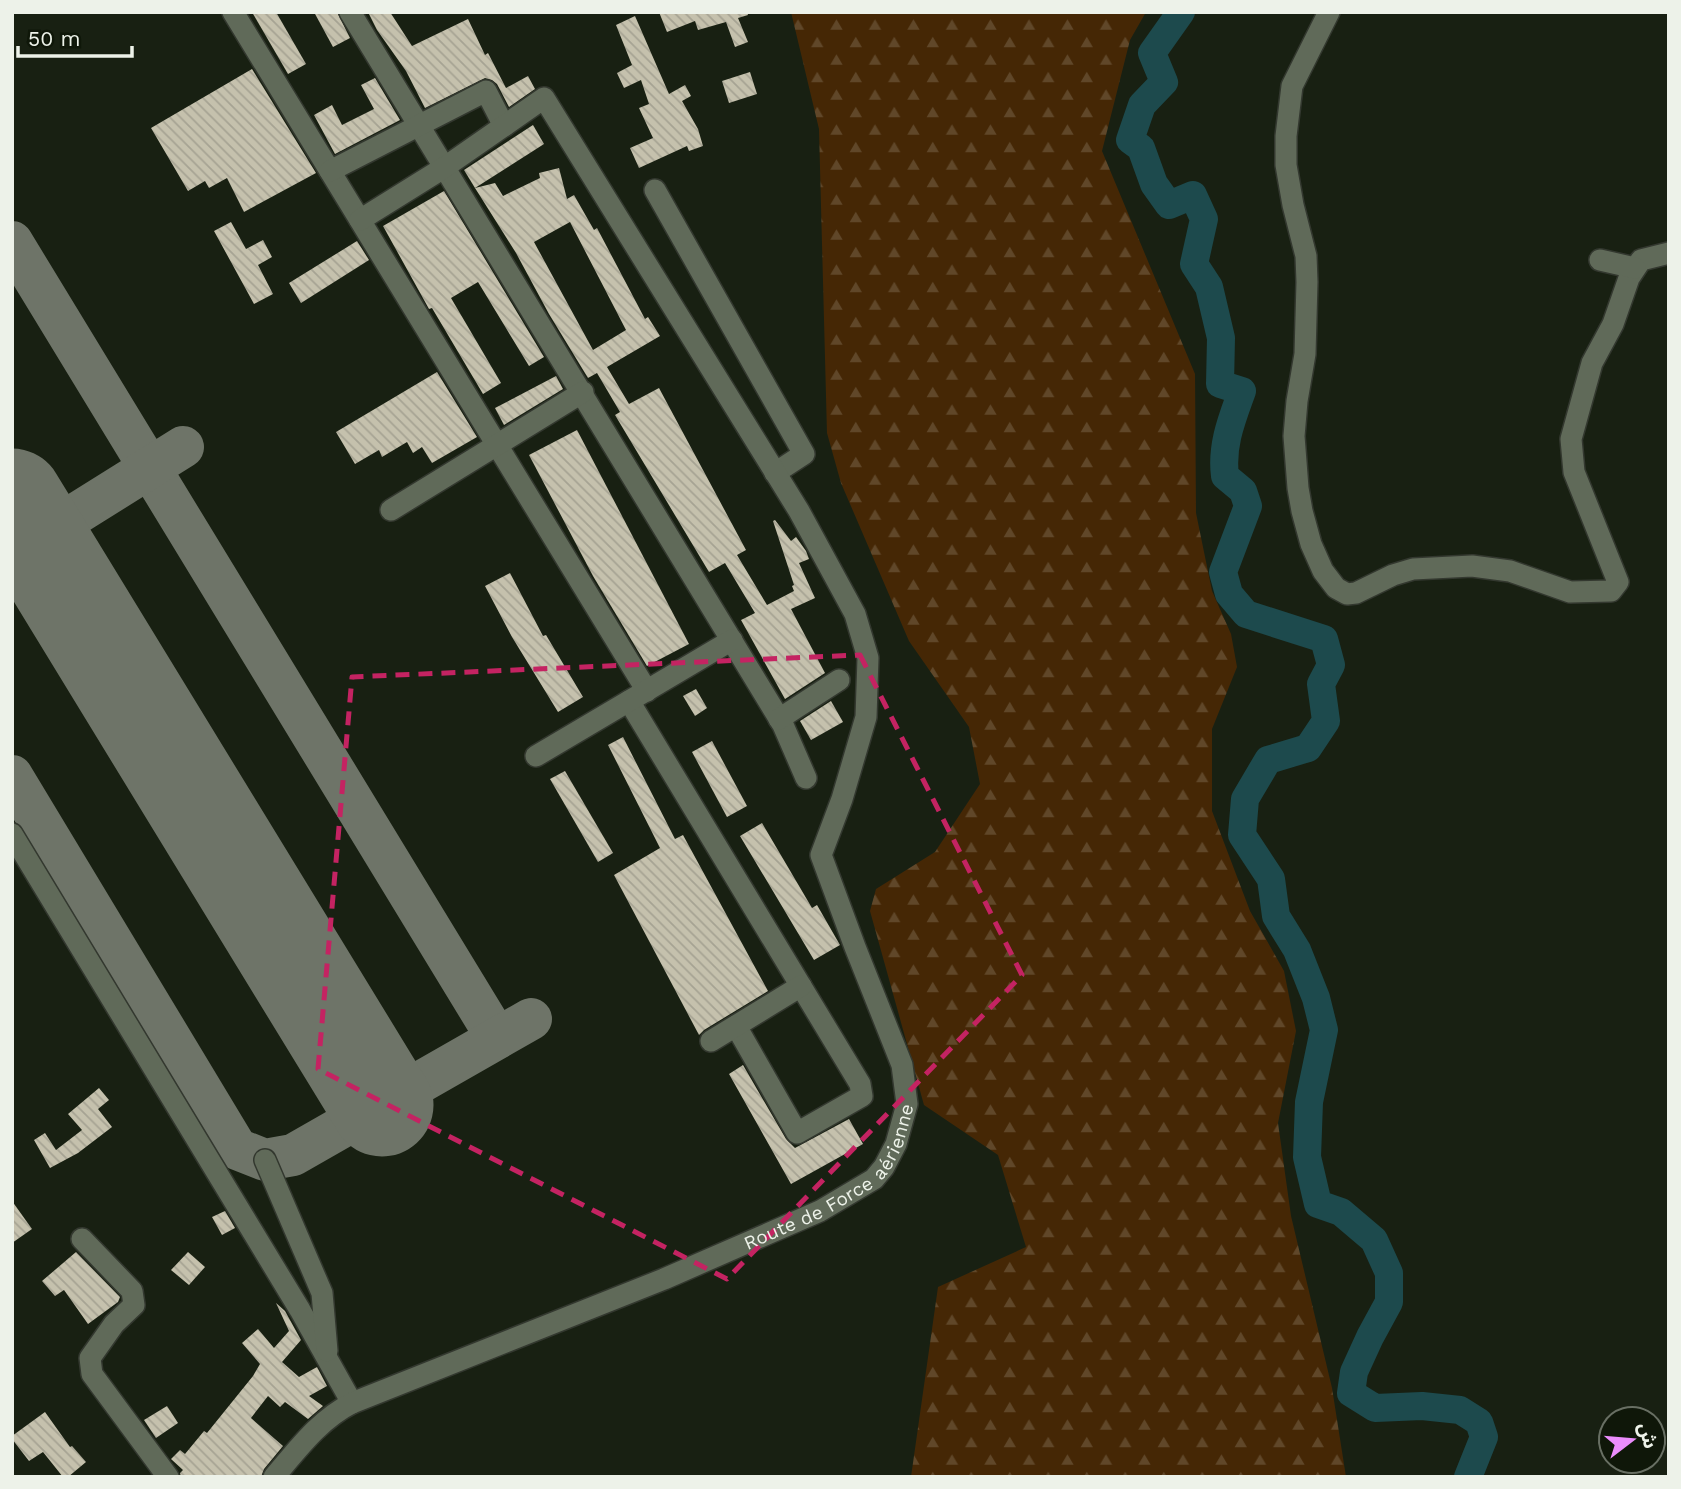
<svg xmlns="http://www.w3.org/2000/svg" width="1681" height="1489" viewBox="0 0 1681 1489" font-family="'Work Sans','Noto Sans Arabic',sans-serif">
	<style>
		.forest { fill: url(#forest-firs) }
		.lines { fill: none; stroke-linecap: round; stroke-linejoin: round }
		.river { stroke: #1d4a4d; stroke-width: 28 }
		.taxiway { stroke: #6e7468; stroke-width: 42 }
		.runway { stroke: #6e7468; stroke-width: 103 }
		.building { fill: url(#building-back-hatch); fill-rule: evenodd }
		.minor-casing { stroke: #33382f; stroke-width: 24 }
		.minor { stroke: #606a59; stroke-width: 21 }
		.marked { fill: none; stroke: #c42362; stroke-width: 5; stroke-dasharray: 14 9; stroke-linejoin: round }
		.labels { text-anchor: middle; stroke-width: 7; stroke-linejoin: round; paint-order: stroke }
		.street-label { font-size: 19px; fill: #edf2e9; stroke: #0f1709 }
	</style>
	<defs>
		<pattern id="forest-firs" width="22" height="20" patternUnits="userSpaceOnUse" patternTransform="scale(1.75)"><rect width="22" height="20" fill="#452705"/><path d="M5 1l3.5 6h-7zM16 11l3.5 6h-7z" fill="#604729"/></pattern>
		<pattern id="building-back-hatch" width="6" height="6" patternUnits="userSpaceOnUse" patternTransform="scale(1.75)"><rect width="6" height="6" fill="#c5c1ad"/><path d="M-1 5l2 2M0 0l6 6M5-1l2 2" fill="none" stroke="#a6a393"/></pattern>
	</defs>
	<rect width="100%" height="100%" fill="#182012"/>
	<path class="forest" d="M791,12H1146L1130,40L1102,151L1195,374L1196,513L1212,591L1231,634L1237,667L1212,729V811L1250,911L1284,971L1296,1031L1278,1123L1291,1216L1332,1388L1346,1477H911L938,1287L1026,1247L998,1155L924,1105L870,911L876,889L935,852L980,784L969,727L909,641L841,483L827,433L819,129Z"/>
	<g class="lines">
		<path class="river" d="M1181,12L1152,53L1164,82L1142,105L1130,140L1141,148L1154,184L1169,205L1193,195L1204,219L1194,264L1209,287L1221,338L1220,384L1242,391C1232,419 1221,445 1225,476L1243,491L1248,506L1223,572L1229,594L1246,614L1324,639L1331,665L1321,684L1326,721L1308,748L1268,760L1245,799L1242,835L1271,879L1276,916L1297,950L1316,998L1324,1030L1309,1102L1307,1157L1318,1204L1341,1212L1374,1240L1389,1273V1302L1370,1337L1354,1372L1351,1393L1375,1408L1422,1406L1460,1410L1479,1422L1484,1437L1468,1477"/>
		<g class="taxiway">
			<path d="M12,242L497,1038"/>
			<path d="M36,539L183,447"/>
			<path d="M12,776L237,1149L265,1160L293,1155L531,1019"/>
		</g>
		<path class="runway" d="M12,500L382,1105"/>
	</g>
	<g class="building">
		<path d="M252,12H276L306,64L288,74Z"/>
		<path d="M314,12H337L350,38L333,47Z"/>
		<path d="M368,12H390L412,46L468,19L485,55L488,53L506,88L528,76L535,89L509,107L497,84L492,80L485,78L425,108L406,71L377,30Z"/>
		<path d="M659,12H747L748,15L738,18L748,42L735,47L726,22L698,30L695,21L667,32Z"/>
		<path d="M635,16L669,94L685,85L691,96L682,101L698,129L703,146L689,151L687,146L639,168L630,148L653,138L639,108L649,104L641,80L624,88L617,73L632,65L616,25Z"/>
		<path d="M252,69L316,173L244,212L227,178L209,188L205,181L188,191L151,128Z"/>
		<path d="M750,72L757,94L729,103L722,81Z"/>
		<path d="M375,78L400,120L335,154L314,115L332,105L342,125L374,109L361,85Z"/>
		<path d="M533,125L544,144L475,188L464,170Z"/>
		<path d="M559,168L567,199L574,195L594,230L597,228L645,319L648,317L660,336L607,367L629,404L659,388L746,550L737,555L767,605L794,591L792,586L794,585L773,521L775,520L791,541L796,537L806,551L809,559L799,563L815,598L791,609L825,673L785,699L741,620L755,613L725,563L709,572L615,415L620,412L597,373L588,378L549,314L516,253L475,188L495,183L503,196L540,178L539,173ZM570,222L626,330L593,350L534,242Z"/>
		<path d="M444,191L544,357L529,366L478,282L451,298L501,383L483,394L432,308L429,309L383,226Z"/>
		<path d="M231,222L246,249L263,240L272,257L258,265L273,294L254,304L214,231Z"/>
		<path d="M357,241L369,260L301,303L289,283Z"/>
		<path d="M437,372L477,437L432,463L422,447L413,453L407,442L382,457L379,450L355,464L336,432Z"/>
		<path d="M556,376L563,389L504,425L495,408Z"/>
		<path d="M577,430L689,644L647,666L593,576L529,455Z"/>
		<path d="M510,573L543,636L546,635L583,697L558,712L512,637L485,586Z"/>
		<path d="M696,689L707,708L695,716L683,696Z"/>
		<path d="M831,701L843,722L811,740L800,721Z"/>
		<path d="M623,737L675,839L683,835L768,991L704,1030L699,1035L614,875L660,848L608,745Z"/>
		<path d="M712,741L747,806L727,817L692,752Z"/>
		<path d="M565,771L613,853L598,862L550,779Z"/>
		<path d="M762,823L812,908L817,905L840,945L814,960L740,836Z"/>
		<path d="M743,1065L786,1139L795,1148L849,1119L863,1144L791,1184L729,1074Z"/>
		<path d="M99,1088L109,1100L98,1109L112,1127L78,1153L50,1168L34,1140L45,1133L56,1150L82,1130L68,1114Z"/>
		<path d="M12,1201L32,1229L12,1243Z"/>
		<path d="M225,1211L235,1228L222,1235L212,1217Z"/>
		<path d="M76,1252L120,1297L118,1302L88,1324L64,1290L55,1296L42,1281Z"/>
		<path d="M188,1252L205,1267L189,1285L171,1270Z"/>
		<path d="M276,1303L285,1311L301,1340L282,1362L299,1377L317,1367L327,1386L309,1396L323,1406L308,1419L285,1402L280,1407L268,1396L251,1418L283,1446L264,1469L261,1477H181L180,1473L183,1470L171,1459L180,1450L185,1454L204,1431L207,1433L253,1376L260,1364L242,1343L258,1329L274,1348L289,1331Z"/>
		<path d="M167,1406L178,1423L156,1438L144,1420Z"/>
		<path d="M45,1412L70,1447L72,1446L86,1462L68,1477H63L43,1452L29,1461L12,1439V1436Z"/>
	</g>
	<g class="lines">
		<g class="minor-casing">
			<g id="minor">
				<path d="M233,12L647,691"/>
				<path d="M350,12L783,725L806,778"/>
				<path d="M1329,12L1292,86L1286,136V165L1293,205L1306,256L1307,282L1305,354L1297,401L1294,436L1298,488L1302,511L1311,544L1323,571L1336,588L1347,594L1356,593L1393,575L1413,569L1472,566L1510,571L1570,592L1611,591L1618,582L1574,472L1571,439L1592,363L1613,324L1629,278L1641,260L1669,253"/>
				<path d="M330,171L486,91L504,126"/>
				<path d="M655,190L804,454L775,473"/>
				<path d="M1600,260L1635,268"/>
				<path d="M391,510L583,392"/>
				<path d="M629,701L860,1084L862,1096L797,1133L736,1026"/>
				<path d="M779,719L839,680"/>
				<path d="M536,756L732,640"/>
				<path d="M12,834L300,1310L352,1403"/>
				<path d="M711,1041L801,986"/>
				<path d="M265,1160L322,1293L327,1351"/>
				<path d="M82,1239L132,1291L134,1305L114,1324L90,1358L92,1374L168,1477"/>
				<path id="s1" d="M274,1477C298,1449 319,1420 352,1403L664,1279L820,1211L874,1179L884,1167L896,1144L907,1104L902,1065L855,947L821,855L842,799L866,717L868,658L855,614L799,511L544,98L445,167L360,220"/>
			</g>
		</g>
		<use href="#minor" class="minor"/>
	</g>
	<path class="marked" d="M860,655L1022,975L727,1279L318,1069L352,677Z"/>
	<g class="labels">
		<g class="street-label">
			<text dy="7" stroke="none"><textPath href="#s1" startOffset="646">Route de Force aérienne</textPath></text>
		</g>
	</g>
	<rect width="1681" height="1489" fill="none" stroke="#edf2e9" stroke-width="28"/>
	<g transform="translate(1632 1440) rotate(74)"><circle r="33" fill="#0f1709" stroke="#686f63" stroke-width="2"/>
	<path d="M0-5L12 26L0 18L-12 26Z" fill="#eb8dfc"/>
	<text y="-10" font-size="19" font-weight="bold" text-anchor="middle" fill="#edf2e9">ش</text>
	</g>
	<path d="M18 46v10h114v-10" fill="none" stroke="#edf2e9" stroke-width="3.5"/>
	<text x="28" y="46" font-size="21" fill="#edf2e9" stroke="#0f1709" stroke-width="5" paint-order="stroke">50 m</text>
</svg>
